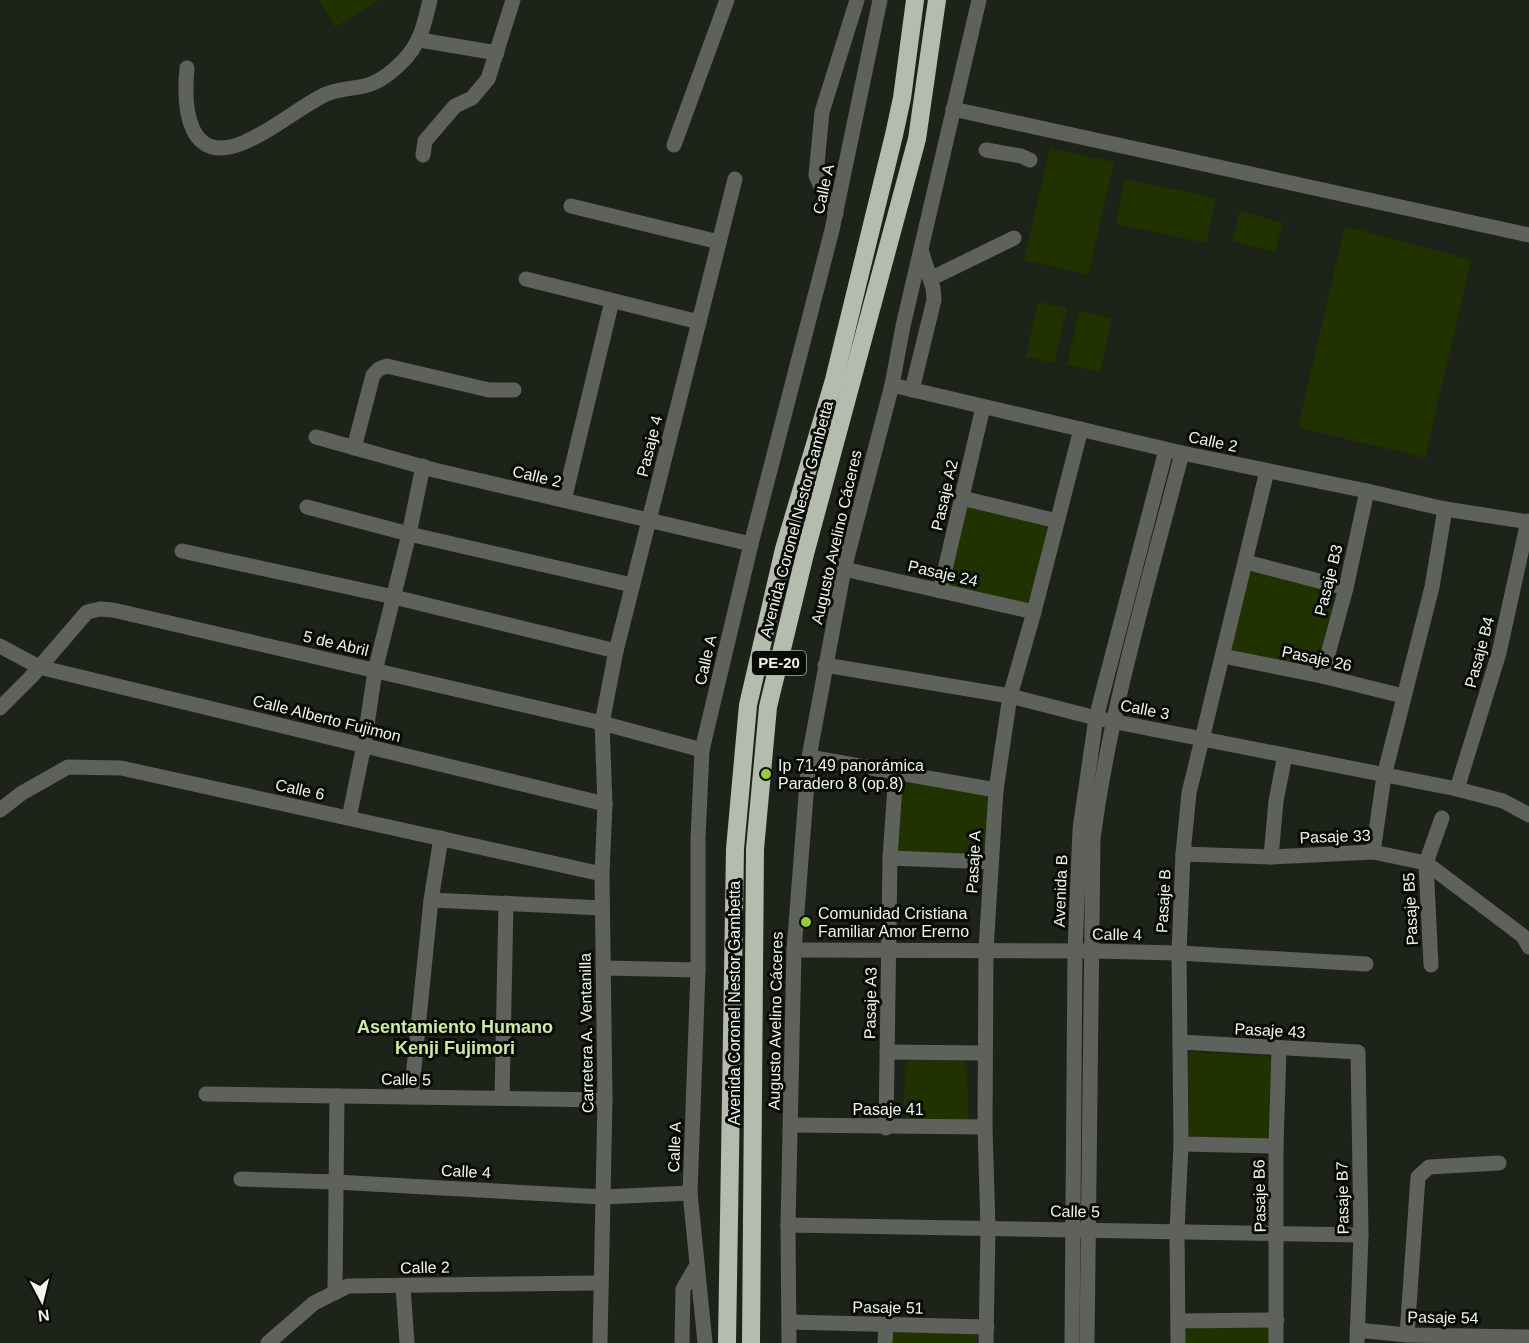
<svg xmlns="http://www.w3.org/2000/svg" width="1529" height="1343" viewBox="0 0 1529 1343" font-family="Arial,sans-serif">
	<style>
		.green { fill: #213201 }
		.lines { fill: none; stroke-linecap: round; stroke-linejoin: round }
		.minor { stroke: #5e615c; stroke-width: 15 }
		.highway { stroke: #b5bbad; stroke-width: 18 }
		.poi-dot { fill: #97cb38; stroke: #090b07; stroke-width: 2 }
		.labels { text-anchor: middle; stroke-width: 6; stroke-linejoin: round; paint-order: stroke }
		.shield { fill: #090b07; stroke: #abada7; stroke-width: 1.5 }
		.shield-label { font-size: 15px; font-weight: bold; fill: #f0f3ec }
		.street-label { font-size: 16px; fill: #f0f3ec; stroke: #090b07 }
		.poi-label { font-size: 16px; fill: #f0f3ec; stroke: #090b07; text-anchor: start }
		.neighbourhood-label { font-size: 18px; font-weight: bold; fill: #cbeaa2; stroke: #090b07 }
	</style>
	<rect width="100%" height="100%" fill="#1e2319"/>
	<g class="green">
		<path d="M319,0H380L335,27Z"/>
		<path d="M1050,148L1114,162L1088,275L1024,260Z"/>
		<path d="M1125,179L1216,198L1206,243L1116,224Z"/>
		<path d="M1240,211L1283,223L1275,253L1232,240Z"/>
		<path d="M1345,226L1471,260L1425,458L1298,427Z"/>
		<path d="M1038,302L1067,308L1054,363L1026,357Z"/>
		<path d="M1079,311L1112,318L1100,372L1067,365Z"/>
		<path d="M973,505L1045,524L1048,531L1033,600L1025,604L948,587L964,509Z"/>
		<path d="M1249,570L1332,591L1335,595L1318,664L1313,668L1231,652L1229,647Z"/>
		<path d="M901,778L988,791L986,857L898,853Z"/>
		<path d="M1191,1052L1269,1056L1272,1060L1271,1138L1266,1141L1195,1142L1185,1136L1187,1058Z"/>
		<path d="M909,1059H962L967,1063L968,1122H909L904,1115L905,1063Z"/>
		<path d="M1267,1326L1269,1331V1343H1183V1333L1187,1329Z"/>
		<path d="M890,1331H973L977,1336V1343H890Z"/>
	</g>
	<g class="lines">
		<g class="minor">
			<path d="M420,40L497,53"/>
			<path d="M187,68C183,109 188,167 245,142C273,130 297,109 324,95C336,89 351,89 364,86C379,83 392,72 402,62C421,43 424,25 430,0"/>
			<path d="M953,109L1529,235"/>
			<path d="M674,145L727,0"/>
			<path d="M986,150L1021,156L1030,160"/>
			<path d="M423,155L425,141L455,106L472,98L488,79L513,0"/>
			<path d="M571,206L719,242"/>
			<path d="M836,214L824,194L816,175L822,112L857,0"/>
			<path d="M526,279L699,322"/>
			<path d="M930,279L1014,238"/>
			<path d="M892,385L1182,453L1367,491L1445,509L1529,522"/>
			<path d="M912,390L934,300L933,288L921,250"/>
			<path d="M316,437L434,470L751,544"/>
			<path d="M354,448L373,375L379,369L387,366L489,390H514"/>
			<path d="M962,498L1057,521"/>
			<path d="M564,500L612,301"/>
			<path d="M307,507L409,534L632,585"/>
			<path d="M182,551L394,597L616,651"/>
			<path d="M1246,562L1346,588"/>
			<path d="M844,569L1034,612"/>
			<path d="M940,591L983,407"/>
			<path d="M0,646L39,667L605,804"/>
			<path d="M1223,656L1322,676L1403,696"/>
			<path d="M825,665L1010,696L1096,718L1457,789L1503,801L1529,815"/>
			<path d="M1322,676L1346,588L1367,491"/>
			<path d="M0,708L31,677L87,612L100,609L113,610L602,723L702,750"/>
			<path d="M809,757L996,790"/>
			<path d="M1457,789L1499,653L1528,521"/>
			<path d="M0,810L22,793L68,767L121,768L602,874"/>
			<path d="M349,818L364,745L375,671L409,534L423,466"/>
			<path d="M1373,852L1384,776L1432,587L1445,509"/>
			<path d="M1183,854L1271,857L1373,852L1426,863L1515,930L1523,936L1529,947"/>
			<path d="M1271,857L1276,801L1285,755"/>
			<path d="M890,858L991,862"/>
			<path d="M431,900L602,908"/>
			<path d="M794,950L1092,951L1179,953L1366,964"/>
			<path d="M1431,965L1426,863L1442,818"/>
			<path d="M603,968L698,970"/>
			<path d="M1180,1042L1358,1052L1361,1235L1357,1343"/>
			<path d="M887,1052L985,1053"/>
			<path d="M206,1094L605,1100"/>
			<path d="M411,1097L431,900L441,838"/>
			<path d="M502,1098L506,903"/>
			<path d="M791,1125L985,1127"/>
			<path d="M886,1128L890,858L896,771"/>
			<path d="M1181,1144L1276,1146"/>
			<path d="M241,1179L336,1182L603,1197L690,1193"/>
			<path d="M788,1225L1361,1235"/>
			<path d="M403,1286L407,1343"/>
			<path d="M335,1292L337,1096"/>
			<path d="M1178,1321L1277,1320"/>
			<path d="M789,1322L987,1327"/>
			<path d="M1357,1330L1407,1335L1529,1337"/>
			<path d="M1407,1335L1418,1177L1429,1167L1499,1163"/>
			<path d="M268,1343L314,1303L348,1286L601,1283"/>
			<path d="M600,1343L605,1100L602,874L605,804L602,723L616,651L735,179"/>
			<path d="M682,1343L683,1289L697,1265"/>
			<path d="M705,1343L690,1193L698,970V839L702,750L751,544L832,230L880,0"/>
			<path d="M789,1343L788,1225L794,950L809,757L844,569L892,385L903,326L979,0"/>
			<path d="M885,1343L886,1325"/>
			<path d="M986,1343L988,1228L985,1127L986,949L996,790L1010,696L1034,612L1081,429"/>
			<path d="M1072,1343L1075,951L1080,829L1096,718L1166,450"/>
			<path d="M1087,1343L1093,839C1110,708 1149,581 1182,453"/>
			<path d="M1178,1343L1177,1231L1181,1144L1179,953L1183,854L1189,793L1267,471"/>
			<path d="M1276,1343V1146L1279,1049"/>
		</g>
		<g class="highway">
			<path d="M727,1343L735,849L748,705L784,549L834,380L894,135L902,98L915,0"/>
			<path d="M751,1343L755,849L768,707L805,554L917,139L937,0"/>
		</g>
	</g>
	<g class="poi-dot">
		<circle cx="766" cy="774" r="6"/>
		<circle cx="806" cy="922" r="6"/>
	</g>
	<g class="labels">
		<rect class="shield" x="752" y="651" width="54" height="24" rx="4.5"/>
		<g class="shield-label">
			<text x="779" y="668">PE-20</text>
		</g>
		<g class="street-label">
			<text transform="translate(823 189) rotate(-78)" y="6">Calle A</text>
			<text transform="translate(1213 441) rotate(12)" y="6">Calle 2</text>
			<text transform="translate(649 446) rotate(-76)" y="6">Pasaje 4</text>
			<text transform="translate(537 476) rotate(13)" y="6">Calle 2</text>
			<text transform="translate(944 495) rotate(-77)" y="6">Pasaje A2</text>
			<text transform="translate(796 519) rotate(-75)" y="6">Avenida Coronel Nestor Gambetta</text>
			<text transform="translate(836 537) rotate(-77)" y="6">Augusto Avelino Cáceres</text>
			<text transform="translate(943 573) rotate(13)" y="6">Pasaje 24</text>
			<text transform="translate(1328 580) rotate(-76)" y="6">Pasaje B3</text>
			<text transform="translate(336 643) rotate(13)" y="6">5 de Abril</text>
			<text transform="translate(1479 652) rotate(-75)" y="6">Pasaje B4</text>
			<text transform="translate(1317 658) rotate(12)" y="6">Pasaje 26</text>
			<text transform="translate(705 660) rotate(-77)" y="6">Calle A</text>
			<text transform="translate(1145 709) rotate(11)" y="6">Calle 3</text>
			<text transform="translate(327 718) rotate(14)" y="6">Calle Alberto Fujimon</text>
			<text transform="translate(300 789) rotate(12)" y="6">Calle 6</text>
			<text transform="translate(1335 836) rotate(-2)" y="6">Pasaje 33</text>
			<text transform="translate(973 862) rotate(-87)" y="6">Pasaje A</text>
			<text transform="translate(1060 891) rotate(-88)" y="6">Avenida B</text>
			<text transform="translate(1163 901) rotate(-87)" y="6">Pasaje B</text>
			<text transform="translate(1410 909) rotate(-93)" y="6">Pasaje B5</text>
			<text transform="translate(1117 934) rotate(1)" y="6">Calle 4</text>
			<text transform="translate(734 1003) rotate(-90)" y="6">Avenida Coronel Nestor Gambetta</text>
			<text transform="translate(870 1003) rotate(-89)" y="6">Pasaje A3</text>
			<text transform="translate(775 1021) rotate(-89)" y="6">Augusto Avelino Cáceres</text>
			<text transform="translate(1270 1030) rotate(3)" y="6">Pasaje 43</text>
			<text transform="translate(586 1033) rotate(-91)" y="6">Carretera A. Ventanilla</text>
			<text transform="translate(406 1079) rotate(1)" y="6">Calle 5</text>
			<text x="888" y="1115">Pasaje 41</text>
			<text transform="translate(674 1147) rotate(-88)" y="6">Calle A</text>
			<text transform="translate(466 1171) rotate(3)" y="6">Calle 4</text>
			<text transform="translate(1259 1196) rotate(-91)" y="6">Pasaje B6</text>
			<text transform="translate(1342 1198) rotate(-91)" y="6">Pasaje B7</text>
			<text transform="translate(1075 1211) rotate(1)" y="6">Calle 5</text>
			<text transform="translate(425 1267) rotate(-1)" y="6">Calle 2</text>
			<text transform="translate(888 1307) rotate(1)" y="6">Pasaje 51</text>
			<text transform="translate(1443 1317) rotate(1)" y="6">Pasaje 54</text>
		</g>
		<g class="poi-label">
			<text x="778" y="771">Ip 71.49 panorámica<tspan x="778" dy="18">Paradero 8 (op.8)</tspan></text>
			<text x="818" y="919">Comunidad Cristiana<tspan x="818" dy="18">Familiar Amor Ererno</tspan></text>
		</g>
		<g class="neighbourhood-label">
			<text x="455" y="1033">Asentamiento Humano<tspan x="455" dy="21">Kenji Fujimori</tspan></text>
		</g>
	</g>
	<g transform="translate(42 1301) rotate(173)" stroke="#090b07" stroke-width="4.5" paint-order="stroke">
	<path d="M0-4.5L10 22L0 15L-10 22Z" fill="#f0f3ec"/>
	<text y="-9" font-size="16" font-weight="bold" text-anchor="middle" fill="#f0f3ec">N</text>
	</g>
</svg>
